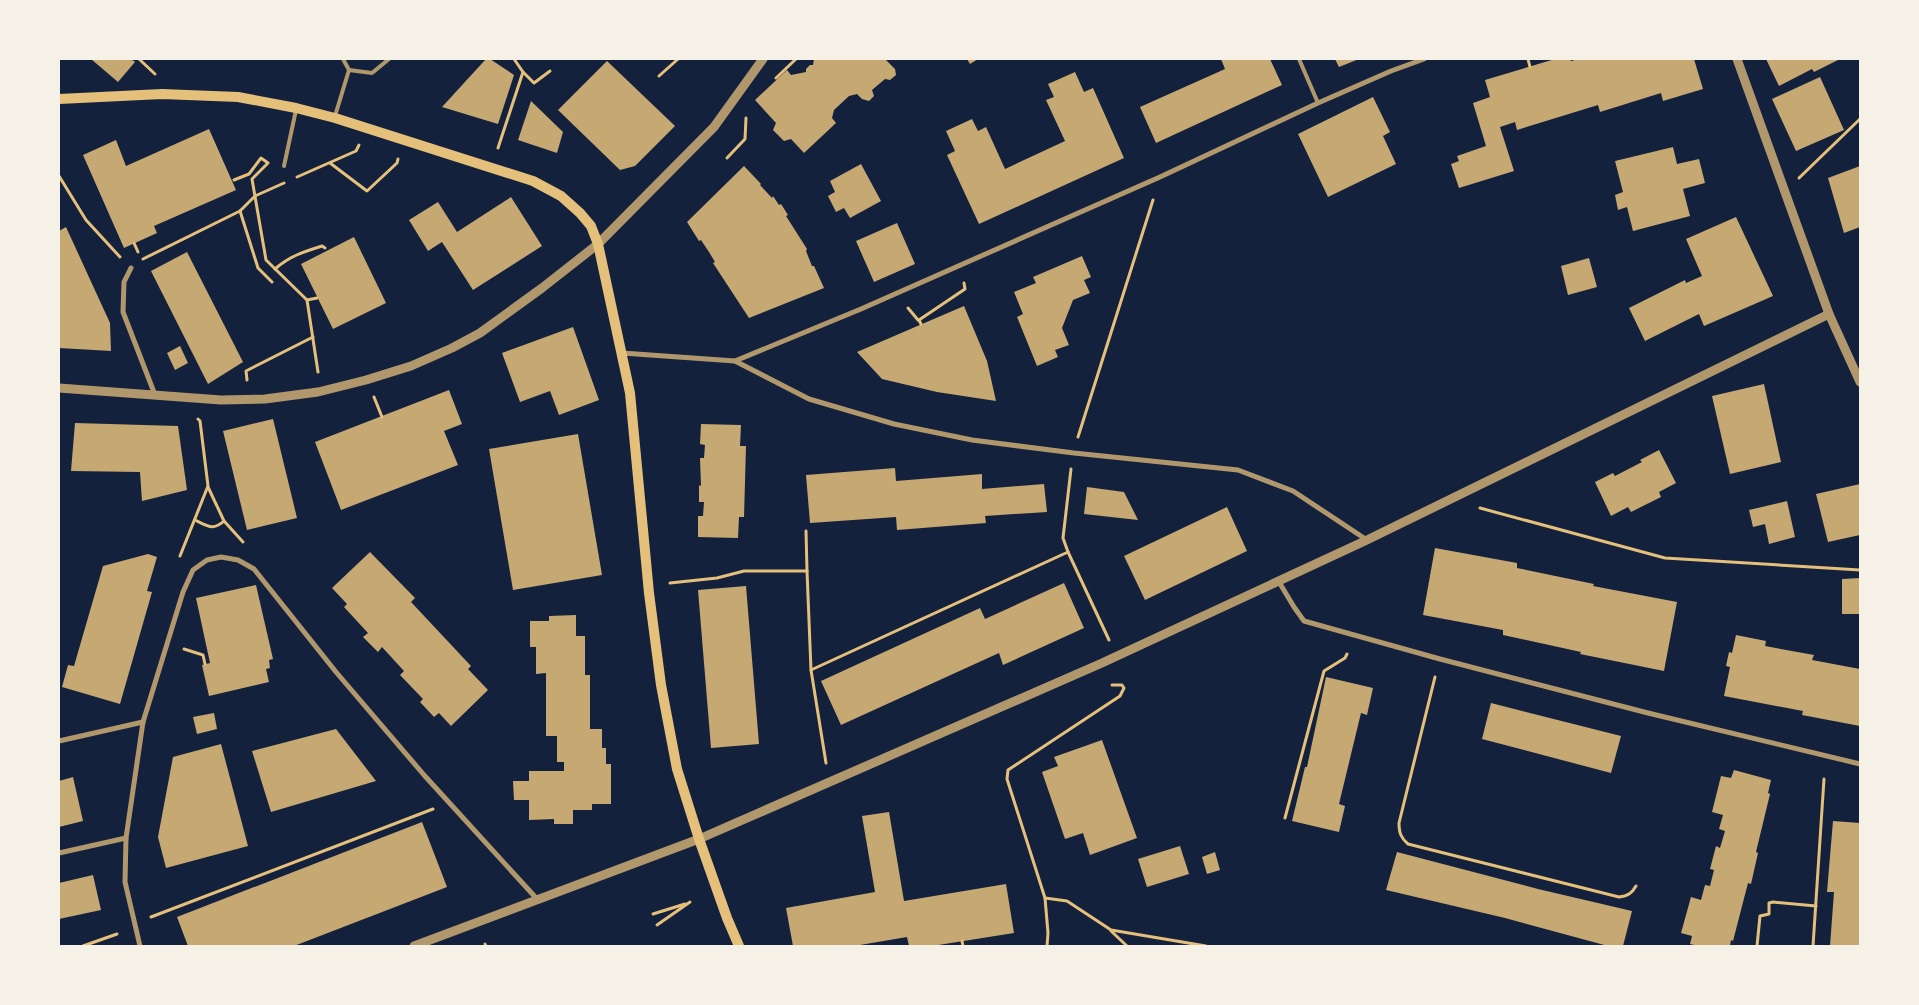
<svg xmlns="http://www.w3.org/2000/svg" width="1919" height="1005" viewBox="0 0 1919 1005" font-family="'Public Sans',sans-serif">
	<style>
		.building { fill: #c6a872 }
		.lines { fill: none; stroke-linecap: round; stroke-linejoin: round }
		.path { stroke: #e5c07b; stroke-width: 3 }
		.service { stroke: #b1986c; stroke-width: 4 }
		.minor { stroke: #b1986c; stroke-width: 5 }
		.tertiary { stroke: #b1986c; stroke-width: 9 }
		.secondary { stroke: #e5c07b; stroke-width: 10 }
	</style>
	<rect width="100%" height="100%" fill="#14213d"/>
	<g class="building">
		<path d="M91,59H131L135,62L118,82Z"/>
		<path d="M486,59H490L514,75L498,124L442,107Z"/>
		<path d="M814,59H885L895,69L896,75L890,80L885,79L872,90L874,96L869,101L862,99L857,94L849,96L834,110L832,118L836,123L804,153L791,139L784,141L773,130L776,123L755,100L787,70L791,75L806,72V69L810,65H813Z"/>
		<path d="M967,59H978L970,64Z"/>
		<path d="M1221,59H1270L1282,85L1156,143L1140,107L1225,69Z"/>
		<path d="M1335,59H1359L1339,67Z"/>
		<path d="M1555,59H1570L1571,61L1578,59H1694L1703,89L1663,101L1661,93L1600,112L1598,105L1517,130L1515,122L1500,127L1514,171L1459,188L1451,164L1459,161L1457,156L1486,146L1473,103L1490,97L1485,80Z"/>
		<path d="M1766,59H1840L1814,72L1812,69L1779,86Z"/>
		<path d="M607,61L675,126L635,166L620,170L558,110Z"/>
		<path d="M1075,72L1084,92L1093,88L1124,158L979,224L947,155L955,151L946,131L972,119L978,131L986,127L1005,169L1065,141L1046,100L1054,97L1048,84Z"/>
		<path d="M1820,77L1844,130L1796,151L1772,99Z"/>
		<path d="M1373,97L1390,132L1383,136L1396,164L1328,197L1298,134Z"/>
		<path d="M531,101L563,132L557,153L518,140Z"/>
		<path d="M209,129L236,190L154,226L157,233L124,248L83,155L116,140L126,166Z"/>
		<path d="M1673,147L1677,164L1699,159L1705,183L1683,189L1690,216L1633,231L1627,207L1618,210L1615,195L1623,192L1615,161Z"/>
		<path d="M861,164L881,201L850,218L844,208L836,212L828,196L835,192L830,181Z"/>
		<path d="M744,166L761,184L760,185L772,198L773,196L779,205L781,204L788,215L786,216L807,249L806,251L812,266H814L824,288L749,318L713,263L715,262L709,252L701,240L699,241L687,222Z"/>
		<path d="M1860,166V227L1844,233L1828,178Z"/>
		<path d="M511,197L542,246L473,290L442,242L428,251L409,220L438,202L457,232Z"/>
		<path d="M1736,217L1773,296L1704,326L1699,314L1645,341L1629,308L1685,280L1686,283L1702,276L1686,239Z"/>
		<path d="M897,223L915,264L874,282L856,241Z"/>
		<path d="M66,227L110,323L111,351L59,348V231Z"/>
		<path d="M354,237L386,303L333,329L301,264Z"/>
		<path d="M187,252L243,362L208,384L151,271Z"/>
		<path d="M1082,256L1091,277L1084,280L1090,293L1073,300L1062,328L1069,345L1055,350L1058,357L1037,366L1017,317L1023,314L1014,292L1036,283L1033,277Z"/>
		<path d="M1589,258L1597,287L1568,295L1561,266Z"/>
		<path d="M964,306L987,361L996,401L937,392L882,379L857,352Z"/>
		<path d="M573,327L599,400L559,415L550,391L520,402L502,353Z"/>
		<path d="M180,346L188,363L175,370L167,353Z"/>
		<path d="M1764,384L1781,462L1730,474L1712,396Z"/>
		<path d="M449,390L462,424L444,431L458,465L341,510L315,442Z"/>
		<path d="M273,419L297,518L247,530L223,431Z"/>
		<path d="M75,423L178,426L187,490L142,501L140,472L71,471Z"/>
		<path d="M701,424L741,425L740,446H746L744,517H739L738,538L698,537V516H703L704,502H699V485L701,486L700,458H704L705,445L700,444Z"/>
		<path d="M578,434L602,575L513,590L489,449Z"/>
		<path d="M1659,450L1676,483L1659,492L1661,497L1631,512L1628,507L1611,516L1595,482L1613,473L1615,476L1642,462L1640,460Z"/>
		<path d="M895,468L896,481L982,474V489L1044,484L1047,512L985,516L986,523L897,530L896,517L810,523L806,475Z"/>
		<path d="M1860,484V535L1828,542L1816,494Z"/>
		<path d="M1087,487L1124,492L1138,520L1084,514Z"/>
		<path d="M1787,501L1795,537L1769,544L1765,524L1753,527L1749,510Z"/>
		<path d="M1227,507L1247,551L1145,600L1124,556Z"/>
		<path d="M1435,548L1517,563V568L1594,584L1593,586L1677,602L1664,671L1580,654L1581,652L1503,635V630L1423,615Z"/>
		<path d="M370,552L415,598L411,602L471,666L468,669L488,690L451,726L439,713L434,717L420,702L423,699L400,675L404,671L382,647L378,652L363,637L368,633L344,607L347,604L332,588Z"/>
		<path d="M148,554L157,557L147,591L152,592L120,704L62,687L68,665L74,666L103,566Z"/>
		<path d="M1860,578V614H1842V579Z"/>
		<path d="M1064,583L1084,628L1003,665L999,653L841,725L821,681L980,608L985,619Z"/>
		<path d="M256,585L273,659L269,660L270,668L266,669L269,682L209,696L202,665L210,663L196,598Z"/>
		<path d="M746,586L759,744L711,748L698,590Z"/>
		<path d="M576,615V636H585V675H590V729H602V748H606V764H611V804H592V810H573V824H554V819L529,820V800H514L513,781H529V771H564V762H557V736H546V673L536,674V647H530V621H549V616Z"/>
		<path d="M1736,635L1766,641L1765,646L1814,655L1812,660L1860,669V726L1802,715L1803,711L1724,696L1730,667L1726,666L1729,652L1732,653Z"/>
		<path d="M1326,677L1373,688L1367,715L1361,713L1339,804L1345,806L1339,832L1292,821L1305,767H1307Z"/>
		<path d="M1491,703L1621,736L1611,773L1482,739Z"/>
		<path d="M214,713L217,729L197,734L193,717Z"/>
		<path d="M336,729L376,781L271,812L252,751Z"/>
		<path d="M1102,740L1137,838L1090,855L1083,833L1065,839L1042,772L1058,766L1054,757Z"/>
		<path d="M221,744L248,846L166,868L158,837L173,757Z"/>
		<path d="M1734,770L1771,780L1768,793L1770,794L1756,852L1758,853L1751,884L1748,883L1733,941L1731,940L1730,946H1699L1690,944L1692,936L1681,933L1691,897L1701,900L1705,885L1710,886L1714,870L1710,869L1716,846L1720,848L1725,831L1719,829L1723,815L1712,812L1721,776L1731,778Z"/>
		<path d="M73,777L83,821L59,827V781Z"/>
		<path d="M889,812L904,901L1006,884L1014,933L932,946H909L907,937L854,946H793L786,908L875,892L862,816Z"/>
		<path d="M1833,821L1860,823V946H1830L1834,892H1827Z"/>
		<path d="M422,822L447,887L294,946H188L177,917Z"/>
		<path d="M1180,846L1189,874L1147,887L1138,859Z"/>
		<path d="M1215,852L1220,870L1207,874L1202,857Z"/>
		<path d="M1397,852L1538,889L1632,911L1623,946H1608L1505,918L1386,890Z"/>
		<path d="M93,875L101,910L59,919V883Z"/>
	</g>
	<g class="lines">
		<g class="path">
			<path d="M139,59L155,74"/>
			<path d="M1528,59L1530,67"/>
			<path d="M523,72L534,83L550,71"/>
			<path d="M659,76L678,59"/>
			<path d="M776,78L796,59"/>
			<path d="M498,148L523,72L514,59"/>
			<path d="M727,158L745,139L746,118"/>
			<path d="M330,163L367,191L397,163L398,159"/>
			<path d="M59,176L86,220L120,257"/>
			<path d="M297,177L356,151L359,145"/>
			<path d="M1799,178L1860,119"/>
			<path d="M234,180L249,174L261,158L268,163L252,179L266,260L307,300L318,372"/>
			<path d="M240,211L258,268L272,282"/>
			<path d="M134,243L138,252"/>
			<path d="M143,259L240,211L255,196L284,183"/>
			<path d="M275,269C290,256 303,252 322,246L325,248"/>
			<path d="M307,300L317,298"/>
			<path d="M908,308L918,320"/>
			<path d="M921,324L919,320L965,289L964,283"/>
			<path d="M247,380L246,371L313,337"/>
			<path d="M374,397L382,417"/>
			<path d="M1078,437L1153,200"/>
			<path d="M1071,469L1063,538L1068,552L1109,640"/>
			<path d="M208,487L224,521L243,542"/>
			<path d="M1480,508L1665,558L1860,570"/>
			<path d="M195,520C207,526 213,531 224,521"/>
			<path d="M806,531L807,571"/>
			<path d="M180,556L208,486L200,421L198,419"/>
			<path d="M670,583L717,578L744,571H807L811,670"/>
			<path d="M184,649L203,655L205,664"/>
			<path d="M1435,677L1399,823C1399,833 1401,838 1408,844L1619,897C1628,896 1632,893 1636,886"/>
			<path d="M826,763L811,670L1068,552"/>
			<path d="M1285,818L1324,671L1345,658L1347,654"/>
			<path d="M1045,898L1067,901L1111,930L1206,946"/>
			<path d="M653,914L685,904"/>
			<path d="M151,917L433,809"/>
			<path d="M657,925L690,902"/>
			<path d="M1111,931L1127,946"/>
			<path d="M962,941L963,946"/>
			<path d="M485,944L486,946"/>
			<path d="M83,946L117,934"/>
			<path d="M1047,946L1048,933L1045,898L1007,779L1008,770L1120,696L1124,688L1122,685H1112"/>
			<path d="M1757,946L1760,916L1769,914V903L1773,902L1816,906"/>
			<path d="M1813,946L1824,779"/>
		</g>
		<g class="service">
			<path d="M1299,59L1318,103"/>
			<path d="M349,70L372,73L389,59"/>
			<path d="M335,116L349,70L343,59"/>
			<path d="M284,166L296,110"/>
		</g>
		<g class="minor">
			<path d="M131,268L124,282L123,312L155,395"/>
			<path d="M622,353L735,361L809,399L894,424L972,440L1074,453L1238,470L1293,491L1367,540"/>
			<path d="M735,361L861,309L1160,177L1318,103L1391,71L1424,59"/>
			<path d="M1279,582L1294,607L1304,621L1440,659L1648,713L1860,764"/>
			<path d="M59,741L143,722"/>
			<path d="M59,853L126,838"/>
			<path d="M140,946L125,882L126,838L143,722L183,592L193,570L207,560L221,557L238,560L254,569L336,672L424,775L537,899"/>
		</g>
		<g class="tertiary">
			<path d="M1737,59L1829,314L1860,382"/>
			<path d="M59,388L221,400L265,399L318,392L366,380L411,366L452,348L480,333L542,288L598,244L714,127L763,59"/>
			<path d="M414,946L699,839L1102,663L1367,540L1829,314"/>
		</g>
		<path class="secondary" d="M59,99L162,94L238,97L296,108L335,118L533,181L561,196L580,213L591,226L598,244L630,393L649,593L661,685L677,769L699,839L727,918L739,946"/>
	</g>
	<rect width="1919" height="1005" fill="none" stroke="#f6f1e7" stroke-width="120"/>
</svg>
